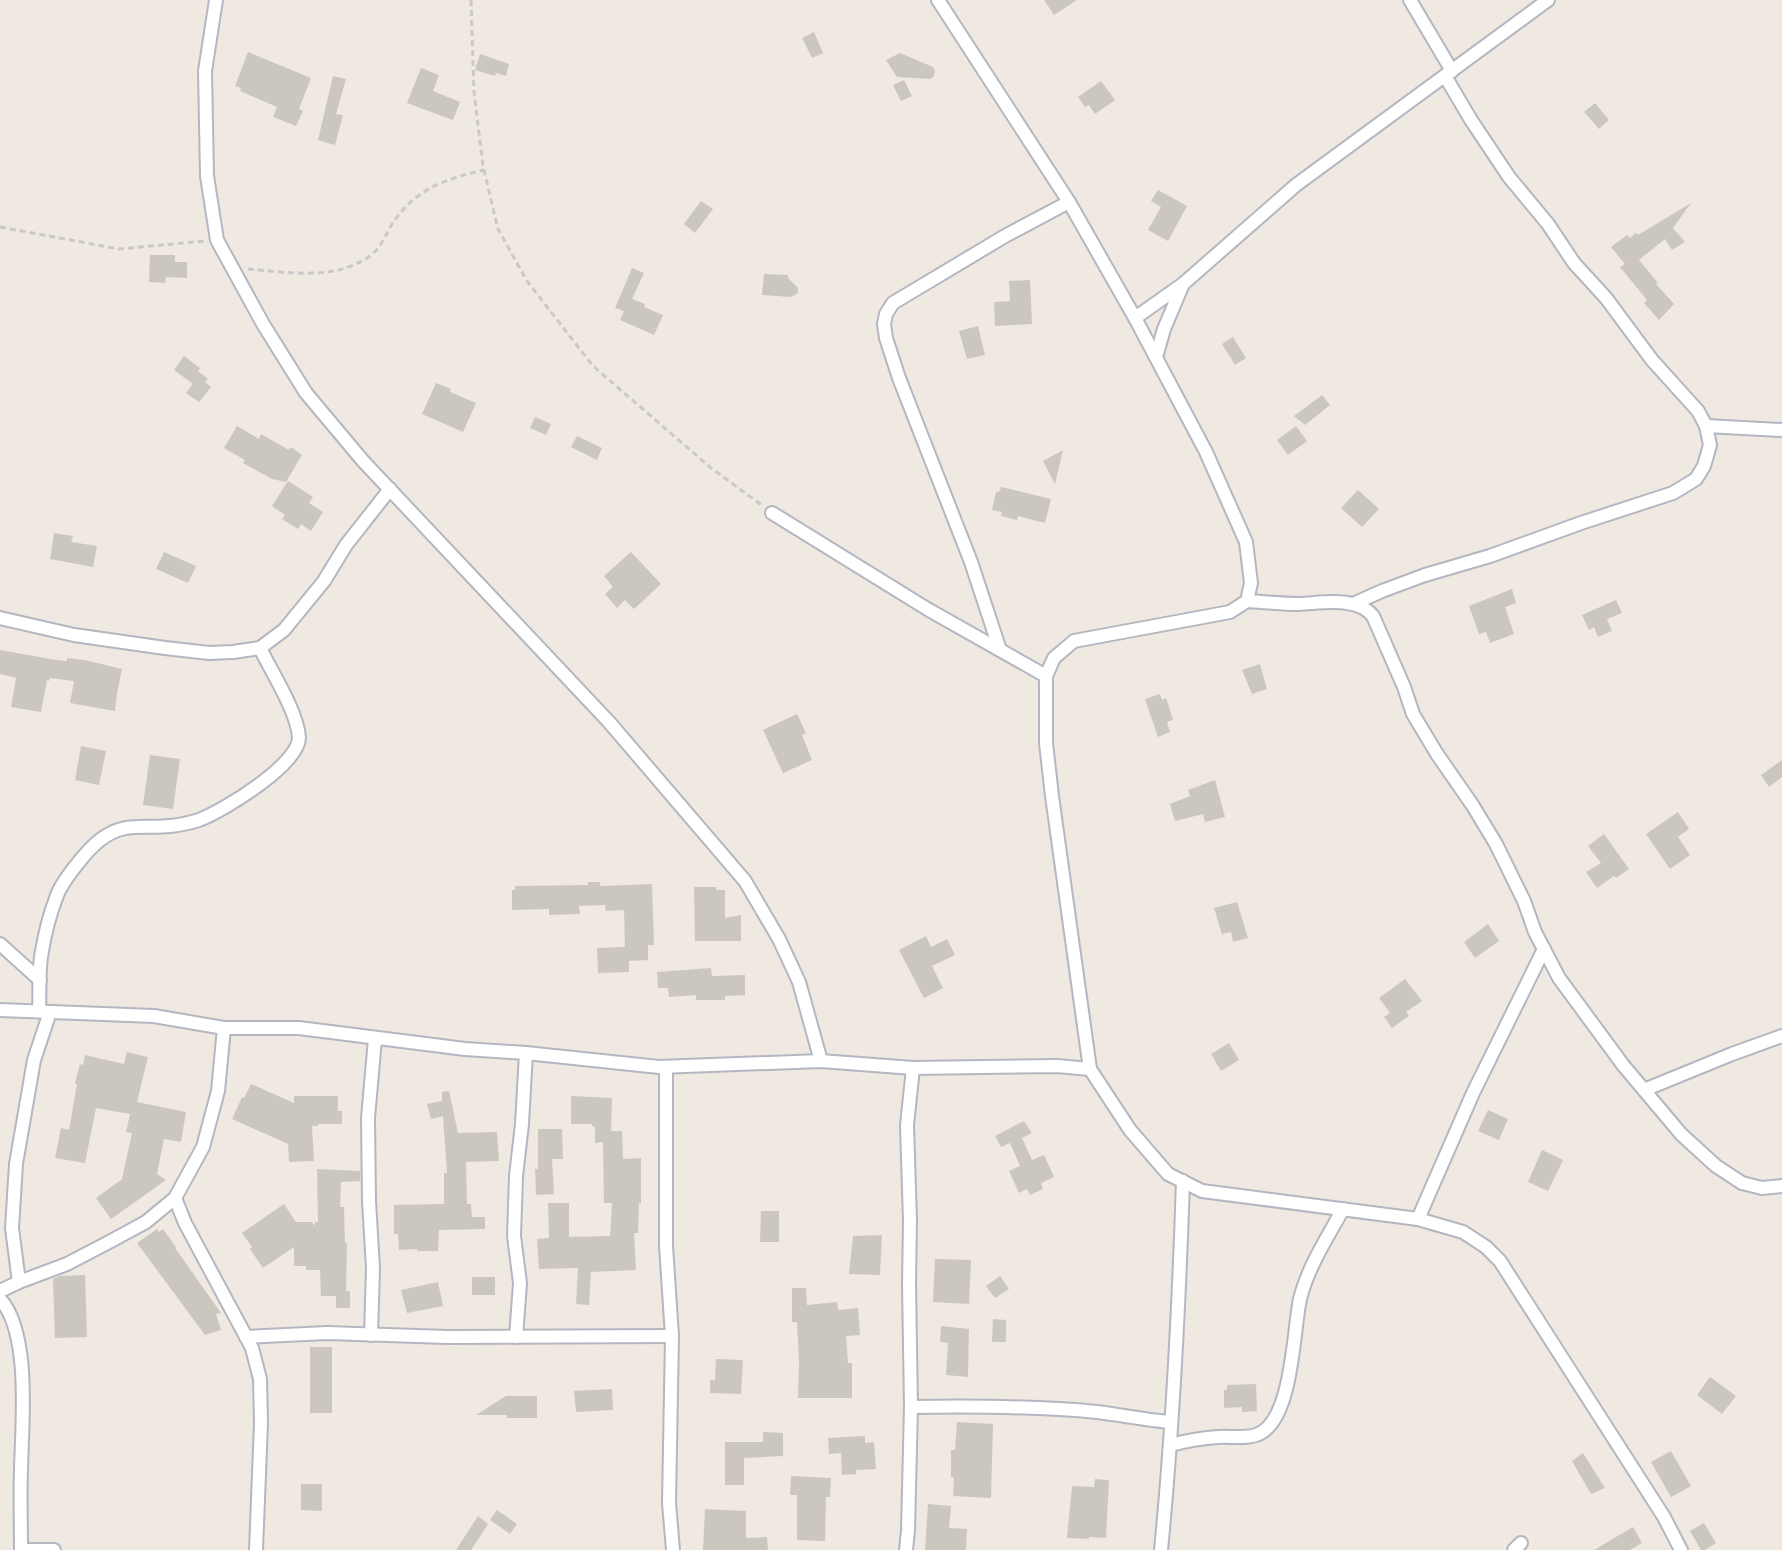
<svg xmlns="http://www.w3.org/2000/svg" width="1782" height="1550" viewBox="0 0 1782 1550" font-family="'Open Sans',sans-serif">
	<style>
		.building { fill: #cbc7bf }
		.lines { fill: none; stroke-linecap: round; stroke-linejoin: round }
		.street-casing { stroke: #b4b7c1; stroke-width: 16 }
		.path { stroke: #c9c9c9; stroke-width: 3; stroke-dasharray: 6 4; stroke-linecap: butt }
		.street { stroke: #fff; stroke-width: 12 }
	</style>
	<rect width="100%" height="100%" fill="#efe9e1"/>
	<g class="building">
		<path d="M1044,0H1077L1054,15Z"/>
		<path d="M814,32L823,53L812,58L802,38Z"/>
		<path d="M248,52L311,78L299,109L303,111L296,126L273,117L277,107L240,91L241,88L235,86Z"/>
		<path d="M900,53L933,67L935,71L934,76L930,79L897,77L886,60Z"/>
		<path d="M480,54L509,64L506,76L496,73L495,76L475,70Z"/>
		<path d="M421,68L439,75L433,91L460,102L453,120L407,103Z"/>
		<path d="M333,76L346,79L336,114L343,115L335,145L318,140Z"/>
		<path d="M904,80L912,96L901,101L893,85Z"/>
		<path d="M1101,81L1115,100L1095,114L1089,105L1085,107L1078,97Z"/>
		<path d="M1595,103L1609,120L1599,129L1584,112Z"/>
		<path d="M1158,190L1187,206L1168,241L1148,230L1161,207L1151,201Z"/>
		<path d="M701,201L713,209L695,233L684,224Z"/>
		<path d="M1691,203L1673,228L1685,242L1672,250L1665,239L1639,260L1658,283L1656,284L1674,304L1659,320L1644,303L1647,300L1620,267L1625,264L1611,247L1627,235L1630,238L1636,233L1638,235Z"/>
		<path d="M150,255H175V262H187V278L166,277L165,283L149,282Z"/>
		<path d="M632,268L644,273L632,299L645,304L644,307L663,315L654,335L620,320L624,311L615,308Z"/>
		<path d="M764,274L788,275V278L798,288V293L791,297L762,295Z"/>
		<path d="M1030,280L1032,324L995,326L994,302L1010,301L1009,281Z"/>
		<path d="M978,326L985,355L967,359L959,331Z"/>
		<path d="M1233,337L1246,358L1235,365L1222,344Z"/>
		<path d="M184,356L200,368L198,371L208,379L205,382L211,387L199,402L186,393L193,384L174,370Z"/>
		<path d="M436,383L451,389L450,392L476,403L463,432L422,414Z"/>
		<path d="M1322,395L1330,405L1305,425L1294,416Z"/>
		<path d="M535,417L551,424L546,435L530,428Z"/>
		<path d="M237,426L259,439L261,434L289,450L291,447L302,455L286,482L272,479L243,463L245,460L224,448Z"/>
		<path d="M1296,426L1307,441L1288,455L1277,440Z"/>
		<path d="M577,436L602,448L597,460L571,447Z"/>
		<path d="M1063,450L1055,484L1043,461Z"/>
		<path d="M288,481L313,497L309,503L323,512L311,531L301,524L298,529L282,519L285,515L272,506Z"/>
		<path d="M1001,487L1051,499L1045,523L1018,516L1017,520L1001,516L1002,512L992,510L996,492H999Z"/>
		<path d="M1358,490L1379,509L1362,527L1341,508Z"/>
		<path d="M54,533L73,536L71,542L97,546L93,567L50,559Z"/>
		<path d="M164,552L196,566L188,583L156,569Z"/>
		<path d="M631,552L661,584L634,609L625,600L617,608L605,594L613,587L604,576Z"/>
		<path d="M1512,589L1516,603L1505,607L1514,634L1490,643L1486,632L1479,634L1469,606Z"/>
		<path d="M1616,600L1622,613L1607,619L1612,631L1598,637L1594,627L1589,630L1582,615Z"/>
		<path d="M0,650L56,660L67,661V658L85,660L122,669L117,694L115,711L70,703L74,681L50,678L49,681L47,680L41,712L11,707L16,678L0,674Z"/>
		<path d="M1260,664L1267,689L1252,694L1242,670Z"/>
		<path d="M1160,694L1162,700L1166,698L1173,720L1167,722L1170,732L1158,737L1145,699Z"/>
		<path d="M797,714L806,733L802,735L812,760L783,773L763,730Z"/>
		<path d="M81,746L106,751L99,785L75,780Z"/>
		<path d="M150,755L180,759L173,809L143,805Z"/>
		<path d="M1782,760V777L1769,787L1761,775Z"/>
		<path d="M1215,780L1225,817L1205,822L1203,814L1175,821L1170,804L1190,796L1188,790Z"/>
		<path d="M1678,812L1689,829L1678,837L1690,855L1670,869L1646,834Z"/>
		<path d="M1604,834L1629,869L1616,878L1614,876L1597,888L1586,872L1601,863L1588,846Z"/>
		<path d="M588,882H600V886L652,884L654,945H648V960L629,961V972L598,973L597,948L625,947L624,910L606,911L605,905L579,906L580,914L549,915V909L512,910V890H515V886L588,885Z"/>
		<path d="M694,887H716V890H725V918L741,915V941H695Z"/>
		<path d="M1237,902L1248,938L1233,942L1231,932L1222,934L1214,908Z"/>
		<path d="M1488,924L1499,941L1475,958L1464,942Z"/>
		<path d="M926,936L931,947L947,939L955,955L932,966L943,988L924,998L899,950Z"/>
		<path d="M711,968L712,976L745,975V995L725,996V1000H696V995L669,997L668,988H658L657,972Z"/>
		<path d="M1405,979L1422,1001L1406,1012L1409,1016L1392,1028L1384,1017L1390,1013L1379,998Z"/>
		<path d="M1229,1043L1239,1060L1221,1071L1211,1054Z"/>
		<path d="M127,1052L148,1057L137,1102L186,1112L181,1142L164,1139L157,1174L166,1180L111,1219L96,1198L122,1179L132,1133L126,1132L130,1114L96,1108L85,1163L55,1158L61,1128L69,1130L77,1084L75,1083L80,1064L83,1065L85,1055L124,1064Z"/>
		<path d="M251,1084L294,1103V1096H338V1111H342V1124H318V1126H312L314,1161L289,1162L288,1144L232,1119L242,1097L244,1098Z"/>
		<path d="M449,1091L458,1133L497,1132L499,1161L466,1162L467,1204H471L472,1217H485V1229L439,1230L438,1251H417V1249L399,1250L398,1234H394V1205L444,1204V1173H447L443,1116L431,1119L427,1104L442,1101V1092Z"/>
		<path d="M571,1096L612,1098L611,1131H622L623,1159L641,1158V1203H639L638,1233H634L636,1270L591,1272L589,1305L576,1304L578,1268L539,1269L537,1239L549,1238L548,1203H569V1237L610,1236L612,1203H604L603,1142L595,1143V1127L592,1126V1124H571Z"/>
		<path d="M1488,1110L1508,1119L1499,1140L1478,1131Z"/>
		<path d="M1024,1121L1032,1133L1022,1138L1032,1160L1044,1155L1054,1177L1041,1183L1043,1189L1030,1195L1027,1189L1019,1193L1009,1171L1020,1166L1010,1143L1001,1147L995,1136Z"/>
		<path d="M538,1129H562L563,1159H552L554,1194L536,1195L535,1169H538Z"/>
		<path d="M1542,1150L1563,1160L1548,1191L1528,1182Z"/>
		<path d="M317,1169L360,1171V1181L341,1182L340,1207H344L345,1243H347L346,1291H350V1308H336V1296H321L320,1270H306V1266H294V1247L263,1268L250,1249L252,1247L242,1233L284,1204L296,1222H312L315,1226V1222H318Z"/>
		<path d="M761,1211H779V1242H760Z"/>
		<path d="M157,1229L159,1232L163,1229L176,1247L175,1248L221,1313L216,1314L221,1330L205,1335L137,1243Z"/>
		<path d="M882,1235L880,1275L849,1274L853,1236Z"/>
		<path d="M935,1259L971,1260L969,1304L933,1302Z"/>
		<path d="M85,1275L87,1337L55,1338L53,1279L60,1276Z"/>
		<path d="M1000,1276L1009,1289L995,1298L986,1286Z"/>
		<rect x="472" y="1277" width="23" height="18"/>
		<path d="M438,1282L443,1306L407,1313L401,1290Z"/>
		<path d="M792,1288H806L807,1305L837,1302L838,1310L858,1308L860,1335L846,1336L848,1363H852V1398H798L799,1362L797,1322H792Z"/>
		<path d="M993,1319L1006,1320V1342H992Z"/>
		<path d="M941,1326L969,1329L968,1377L946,1375L948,1343L940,1342Z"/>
		<rect x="310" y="1347" width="22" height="66"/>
		<path d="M716,1359L743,1360L741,1394L710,1393V1380H715Z"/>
		<path d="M1710,1377L1736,1396L1722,1414L1697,1395Z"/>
		<path d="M1256,1384L1257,1411L1242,1412V1407L1224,1408V1390H1227V1385Z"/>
		<path d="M612,1389L613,1410L576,1412L574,1391Z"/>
		<path d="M506,1396H537V1418H507V1415H476Z"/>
		<path d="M957,1422L993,1424L991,1498L953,1496L954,1478L951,1477V1450H955Z"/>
		<path d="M763,1432L783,1433V1456L744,1458V1485H725V1442H763Z"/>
		<path d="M865,1436V1443L874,1442L876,1469L856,1470V1474L842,1475L841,1453L829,1454L828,1438Z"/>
		<path d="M1671,1451L1691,1486L1671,1497L1651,1462Z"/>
		<path d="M1583,1453L1605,1488L1591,1494L1572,1461Z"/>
		<path d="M791,1476L831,1478L830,1497H826L825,1541L797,1540V1495H790Z"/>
		<path d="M1095,1479L1109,1480L1106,1538L1089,1537V1539L1067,1538L1072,1486L1094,1487Z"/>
		<path d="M301,1484H322V1511L301,1510Z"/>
		<path d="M928,1504L951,1506L949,1528L967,1529L966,1550H925Z"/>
		<path d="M705,1509L746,1511V1538L767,1537L768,1550H703Z"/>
		<path d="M497,1510L517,1524L510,1534L490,1520Z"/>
		<path d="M478,1516L488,1524L471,1550H456Z"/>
		<path d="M1704,1523L1716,1543L1705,1550H1701L1690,1531Z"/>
		<path d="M1633,1527L1642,1543L1630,1550H1594Z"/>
	</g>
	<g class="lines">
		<g class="street-casing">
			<g id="street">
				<path d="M216,0L205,71L207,176L217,240L263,324L306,393L363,461L609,722L745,881L779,939L799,982L821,1061"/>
				<path d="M938,0L1069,202L1135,318L1206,452L1246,542L1251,583L1247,601L1230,612L1074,641L1054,658L1046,676V743L1052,796L1090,1069L1130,1130L1168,1174L1202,1191L1418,1219L1463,1232L1486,1247L1500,1261L1664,1517L1681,1550"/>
				<path d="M1410,0L1452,71"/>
				<path d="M1135,318L1183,284L1296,185L1548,0"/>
				<path d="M1156,357L1164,329L1183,284"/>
				<path d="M1706,426L1782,430"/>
				<path d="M772,513L929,610L1046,676"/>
				<path d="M1247,601C1264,602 1282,604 1299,604C1323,603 1357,596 1373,616L1404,687L1413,714L1437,754L1473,806L1496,844L1524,901L1535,932L1559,978L1623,1065L1681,1134L1716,1166L1742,1183L1762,1188L1782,1186"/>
				<path d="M1353,604L1382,591L1425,575L1490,556L1581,523L1673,493L1696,479L1704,466L1710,445L1706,426L1698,411L1652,360L1606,298L1574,263L1548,224L1509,177L1471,120L1445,76"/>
				<path d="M0,618L74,635L165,648L209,653L233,652L260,648L284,630L324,581L346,545L390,489"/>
				<path d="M1000,650L971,562L899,378L886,338L884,324L886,314L893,303L1005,236L1069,202"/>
				<path d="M0,944L40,980"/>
				<path d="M0,1010L154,1016L224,1028H299L465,1049L526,1053L659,1067L821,1061L913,1068L1057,1066L1090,1069"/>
				<path d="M39,1011C40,992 38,970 42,951C45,933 50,914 56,898C61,882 87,850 100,840C124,821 143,829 170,826C179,825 190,823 199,820C223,811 300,764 299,737C297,711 272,673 260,648"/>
				<path d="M666,1067V1246L672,1336L669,1503L673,1550"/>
				<path d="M1644,1090L1732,1054L1782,1036"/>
				<path d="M175,1198L185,1223L252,1348L260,1379L261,1423L256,1550"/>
				<path d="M1418,1219L1473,1093L1544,949"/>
				<path d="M19,1282L12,1228L16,1164L34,1060L50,1012"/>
				<path d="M0,1291L19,1282L67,1264L111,1241L146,1222L175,1198L203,1147L218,1091L224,1028"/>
				<path d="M0,1299C31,1333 22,1424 21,1469C20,1496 21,1523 21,1550"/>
				<path d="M371,1335L373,1268L369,1201L368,1118L375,1039"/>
				<path d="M246,1337L327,1333L447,1337L672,1336"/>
				<path d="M516,1337L520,1283L514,1236L516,1176L522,1124L526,1053"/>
				<path d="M911,1407C973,1406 1035,1406 1097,1412C1122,1415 1146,1420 1171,1422"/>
				<path d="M1170,1445C1186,1441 1202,1438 1218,1437C1230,1436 1245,1439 1256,1435C1293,1423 1293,1331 1300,1299C1308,1267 1327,1238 1343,1209"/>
				<path d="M21,1550H54"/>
				<path d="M906,1550L908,1530L911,1407L909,1284L910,1221L907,1125L913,1068"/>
				<path d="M1161,1550C1173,1427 1179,1304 1183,1181"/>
				<path d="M1514,1550L1521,1543"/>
			</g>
		</g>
		<g class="path">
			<path d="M471,0L474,92L483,166L498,229L527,281L593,366L711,468L763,506"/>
			<path d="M0,227L119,249L205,241"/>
			<path d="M248,269C287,272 331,281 367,258C380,250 385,236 392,224C415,189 445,179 484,170"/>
		</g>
		<use href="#street" class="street"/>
	</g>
</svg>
